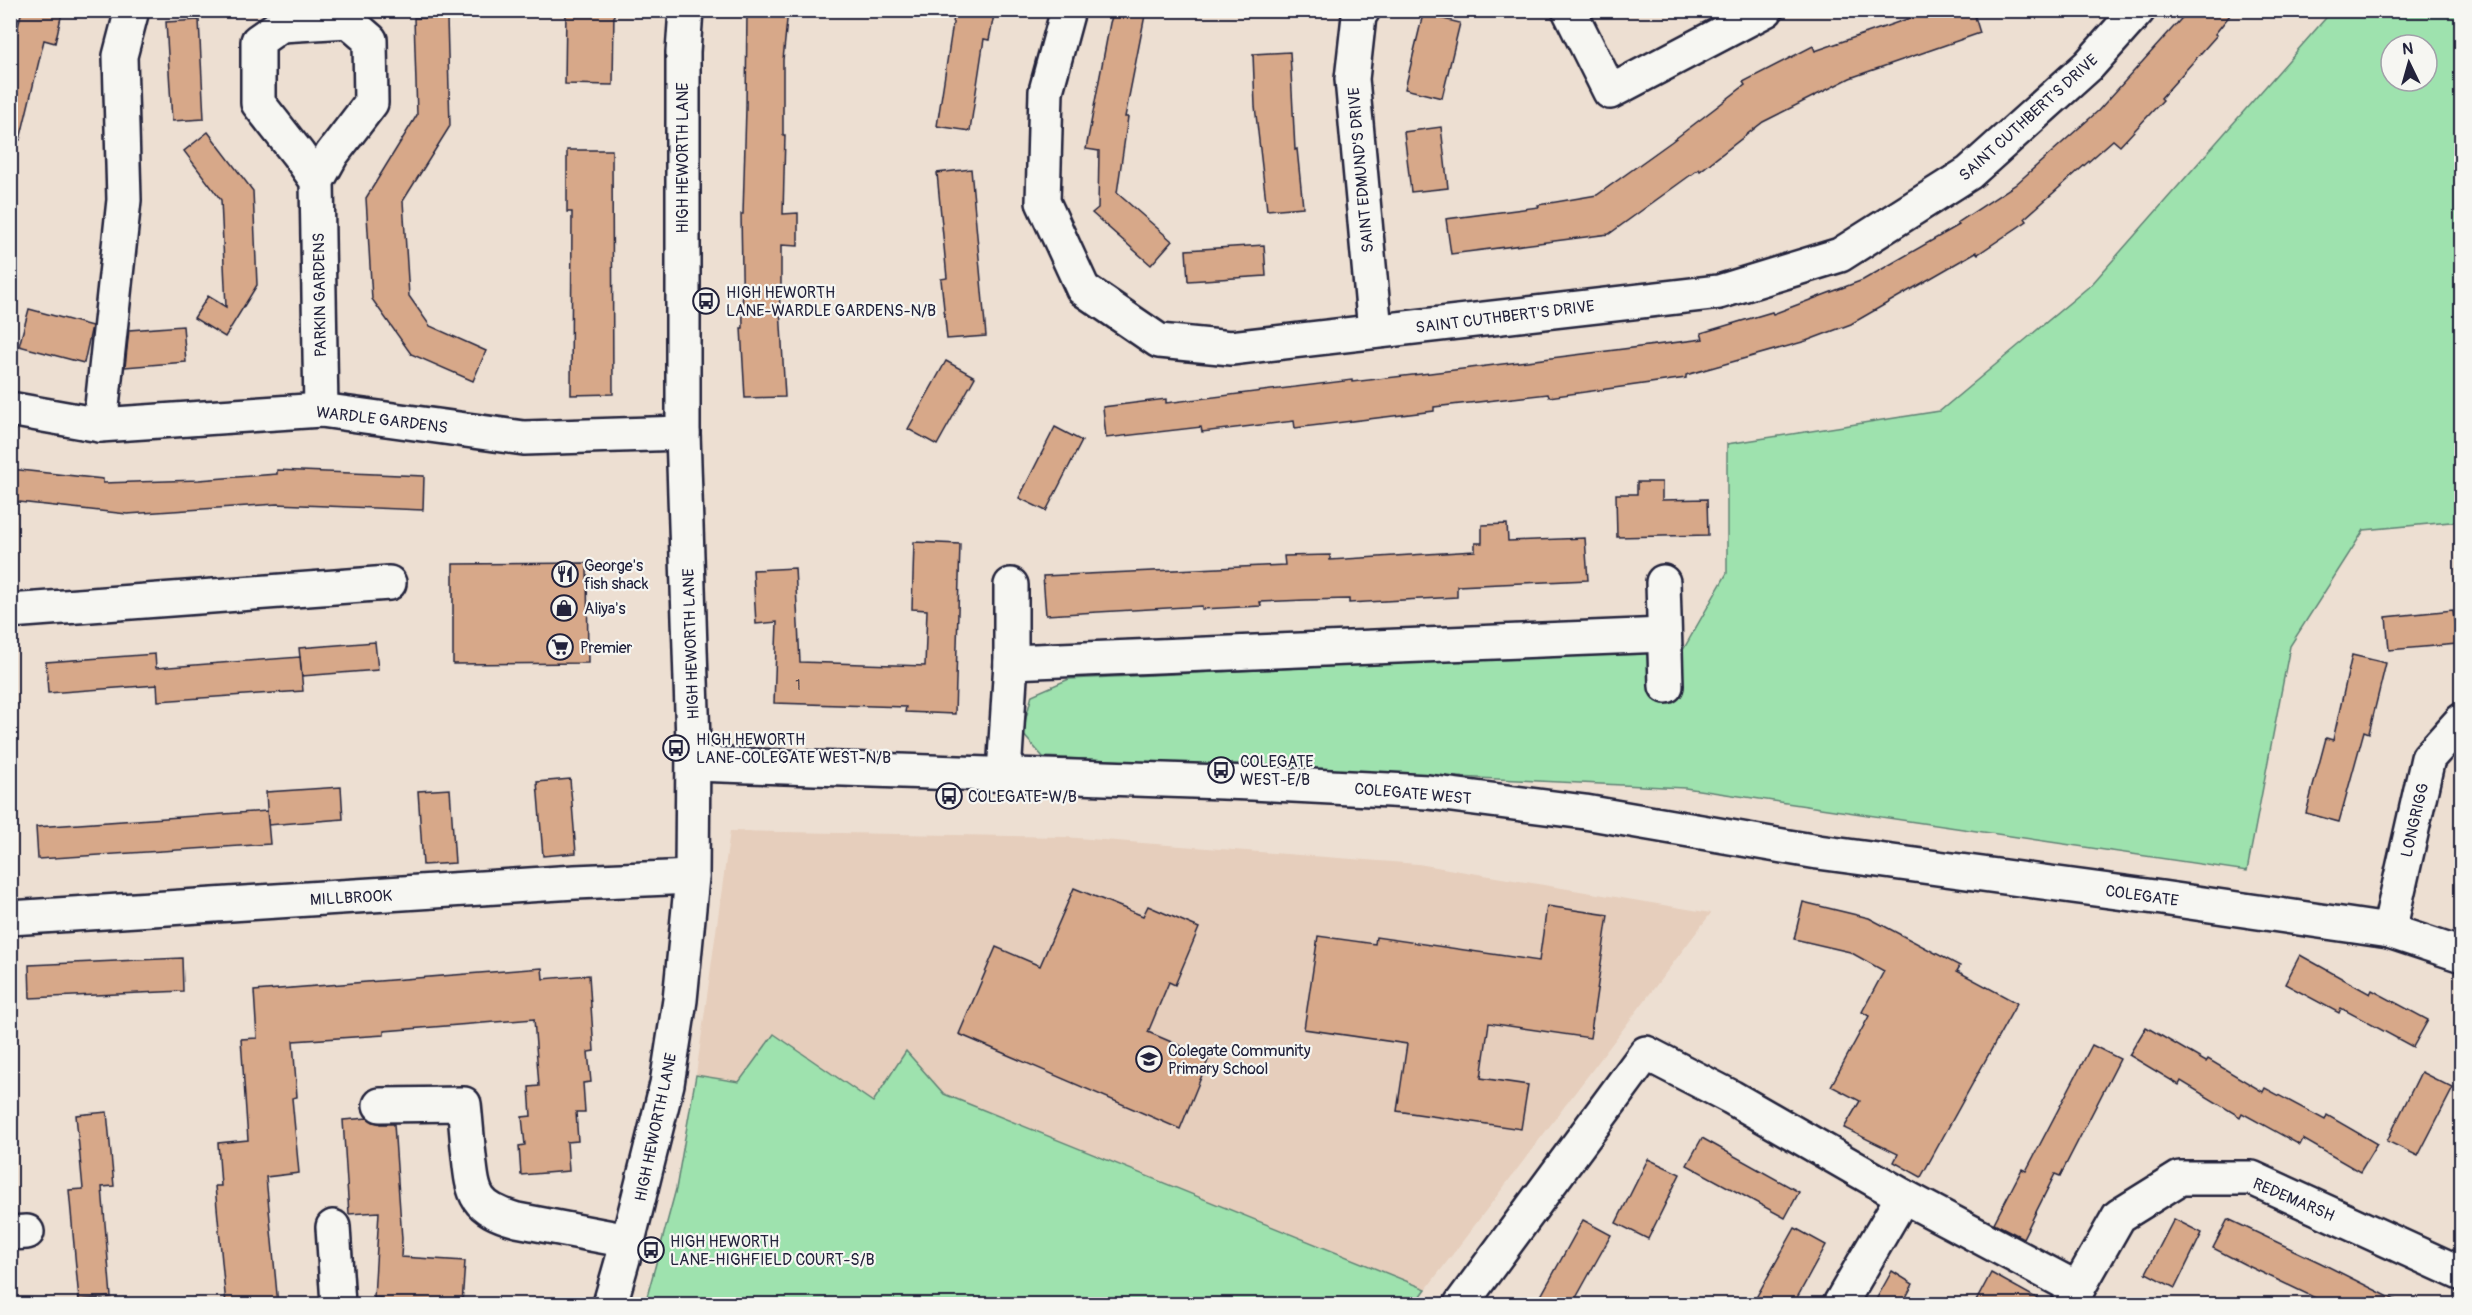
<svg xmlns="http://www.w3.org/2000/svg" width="2472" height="1315" viewBox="0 0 2472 1315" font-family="Pangolin,sans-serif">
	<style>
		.built { fill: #e6cebc }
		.green { fill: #9ee2ae; stroke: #608274; stroke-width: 1.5; fill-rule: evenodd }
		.building { fill: #d7a889; stroke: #22223b; stroke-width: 1.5 }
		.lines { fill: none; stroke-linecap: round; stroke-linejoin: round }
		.street-casing { stroke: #22223b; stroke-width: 38 }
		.secondary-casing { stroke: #22223b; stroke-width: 38 }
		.street { stroke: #f6f6f2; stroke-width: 33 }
		.secondary { stroke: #f6f6f2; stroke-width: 33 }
		.labels { text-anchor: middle; stroke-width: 4.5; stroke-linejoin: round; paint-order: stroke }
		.number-label { font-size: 14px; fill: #4f444e }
		.street-label { font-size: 16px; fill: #22223b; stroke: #f6f6f2 }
		.poi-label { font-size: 16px; fill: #22223b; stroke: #f6f6f2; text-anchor: start }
	</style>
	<rect width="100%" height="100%" fill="#eddfd2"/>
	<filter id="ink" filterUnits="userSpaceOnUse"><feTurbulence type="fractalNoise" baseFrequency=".0167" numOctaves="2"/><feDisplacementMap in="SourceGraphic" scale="12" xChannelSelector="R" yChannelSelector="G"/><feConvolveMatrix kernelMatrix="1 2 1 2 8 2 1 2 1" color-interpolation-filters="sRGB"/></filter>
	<g filter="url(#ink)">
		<path class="built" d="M730,831L1064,837L1418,864L1711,913L1415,1304H645L676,1189L696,1075Z"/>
		<g class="green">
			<path d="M2332,11H2461V521L2364,530L2290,646L2247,871L1685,788L1043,757L1022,733L1032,695L1069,679L1683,650L1727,573V444L1940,411L2092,284ZM2391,45H2427V81H2391Z"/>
			<path d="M774,1034L873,1102L906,1051L944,1094L1426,1289L1415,1304H645L676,1189L696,1075L739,1082Z"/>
		</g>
		<g class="building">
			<path d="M22,10H49L62,13L55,43L44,40L20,140L10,139V59Z"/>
			<path d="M566,10H614L613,85L565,84Z"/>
			<path d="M747,10H788L783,60V135H785L783,214L798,213V246L781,245V290H779L785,397L745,398L741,328H743L741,214H743L746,108Z"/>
			<path d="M955,10H995L989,40L984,39L970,131L937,126Z"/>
			<path d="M1114,10H1146L1125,117H1128L1117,193L1172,241L1151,265L1092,213L1098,208L1099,151L1086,149L1110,23Z"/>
			<path d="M1933,10H1973L1980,33L1850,78L1763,122L1700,171L1699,169L1609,234L1451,254L1446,219L1539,207L1538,205L1597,195L1671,142L1745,85L1743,82L1813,46L1815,51Z"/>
			<path d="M2189,10H2234L2215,34L2217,35L2161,98L2163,100L2120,146L2113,140L2025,218L2027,221L1978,254L1976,252L1851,324L1806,341L1686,375V378L1549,397L1548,394L1434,407V411L1295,428L1294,421L1202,432L1201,427L1106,438L1103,407L1166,399V403L1352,380V382L1430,373L1703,339L1701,333L1772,312L1773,314L1863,280L1959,225L1957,223L2015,185L2098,111Z"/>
			<path d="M1423,14L1460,23L1442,98L1405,89Z"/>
			<path d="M414,18H447L450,126L403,201L409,296L430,326L486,351L473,381L411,354L372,299L366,198L417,115Z"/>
			<path d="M199,20L204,119L172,121L166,22Z"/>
			<path d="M1290,52L1295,150L1297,149L1303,207L1267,210L1255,106L1253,54Z"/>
			<path d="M1441,127L1448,188L1411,192L1404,132Z"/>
			<path d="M208,132L253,191L257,285L225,337L194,318L208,296L226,307L221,200L184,151Z"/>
			<path d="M567,150H612L613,394L571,395L572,212H567Z"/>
			<path d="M971,169L986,336L947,339L941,279L947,278L937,173Z"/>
			<path d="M1264,245L1266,276L1188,281L1186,250Z"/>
			<path d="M29,309L92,326L84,363L19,346Z"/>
			<path d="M183,326L186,362L125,367L129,330Z"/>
			<path d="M946,361L975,377L937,445L908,429Z"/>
			<path d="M1055,427L1082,441L1046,511L1019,498Z"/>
			<path d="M10,469L103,479V483L199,480L277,474V470L424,476L423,510L277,504L127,514L10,501Z"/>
			<path d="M1637,482H1662V500L1707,499L1708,535L1617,537L1616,494H1637Z"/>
			<path d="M1507,524L1508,541L1585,538L1588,580L1457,586V597L1349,603V599L1306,600L1260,602L1261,606L1202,609V606L1046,615L1043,576L1285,565L1284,556L1330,555V560L1475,551V543H1482V525Z"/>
			<path d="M914,542L960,544L955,714L905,712L906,707L774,703L777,622L756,624L753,570L795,568L800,662L925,666L927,610L912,609Z"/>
			<path d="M587,563L588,663L453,664V564Z"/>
			<path d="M2453,610L2457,644L2389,650L2386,617Z"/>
			<path d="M375,642L378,670L302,676L299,648Z"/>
			<path d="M155,654L156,668L300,657L303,691L158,701L157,683V685L48,693L46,662Z"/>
			<path d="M2352,655L2386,663L2369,733L2364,731L2339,822L2306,813L2326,738L2333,740Z"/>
			<path d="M570,779L576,853L543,856L537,782Z"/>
			<path d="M341,787L343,819L268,825L266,792Z"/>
			<path d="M450,789L455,863L423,865L418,791Z"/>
			<path d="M267,811L270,844L38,859L36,827Z"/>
			<path d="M1074,888L1143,916L1148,906L1199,928L1175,985L1169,982L1148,1032L1209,1058L1180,1129L959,1034L996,947L1040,966Z"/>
			<path d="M1803,902L1869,918L1960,966L1957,971L2017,1003L1921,1177L1894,1162L1898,1154L1844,1128L1860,1101L1831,1086L1869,1016L1862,1012L1884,971L1850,952L1794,939Z"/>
			<path d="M1547,906L1608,915L1590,1038L1489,1023L1481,1078L1528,1085L1521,1129L1397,1111L1407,1044L1304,1029L1318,936L1375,944L1376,937L1539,961Z"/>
			<path d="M2300,955L2370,994L2372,990L2428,1020L2413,1047L2341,1008L2339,1013L2285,984Z"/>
			<path d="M182,958L183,991L30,998L29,965Z"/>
			<path d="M542,968L543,979L589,975L594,1051L588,1052L591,1082L583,1083L585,1112H576L578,1141L567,1142L569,1171L521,1175L519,1146L525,1145L522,1117L531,1116L529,1087L539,1086L534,1019L384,1031V1035L293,1041L297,1097L292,1098L299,1173L266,1177L278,1305H226L215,1186H221L218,1143L248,1140L241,1039L257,1038L254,991Z"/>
			<path d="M2146,1027L2206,1062L2208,1059L2263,1092L2265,1088L2325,1120L2327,1115L2377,1144L2360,1172L2303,1139L2300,1145L2242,1113L2240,1117L2181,1081L2179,1085L2129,1055Z"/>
			<path d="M2092,1045L2120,1059L2060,1176L2055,1174L2023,1238L1994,1223L2022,1169L2026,1171Z"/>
			<path d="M2421,1072L2453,1088L2418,1156L2387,1141Z"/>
			<path d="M107,1112L114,1186L102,1187L111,1297L79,1300L69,1190L83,1189L76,1115Z"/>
			<path d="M368,1118L380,1124H394L402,1239L401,1257L465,1261L462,1304L424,1301V1305H381V1298H374L379,1212L349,1214L343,1120Z"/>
			<path d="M1702,1138L1799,1192L1785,1218L1687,1165Z"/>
			<path d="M1648,1159L1680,1174L1648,1239L1616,1223Z"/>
			<path d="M2174,1219L2202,1233L2175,1288L2146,1273Z"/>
			<path d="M2228,1219L2321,1263L2405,1305H2330L2244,1264L2213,1248Z"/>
			<path d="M1583,1220L1611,1235L1592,1269L1572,1305H1536Z"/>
			<path d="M1795,1228L1826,1245L1793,1305H1752Z"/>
			<path d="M1892,1271L1913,1284L1902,1305H1873Z"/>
			<path d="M1991,1273L2049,1305H1974Z"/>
		</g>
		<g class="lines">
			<g class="street-casing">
				<g id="street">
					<path d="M1068,10L1046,91L1043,202L1083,289L1159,341L1231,348L1719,292L1840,255L1969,173L2089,65L2138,10"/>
					<path d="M1363,10L1359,16L1352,79L1375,331"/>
					<path d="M1569,10L1610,92L1766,10"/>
					<path d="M317,181L298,154L258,103V41L281,25L348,21L370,40L371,103L332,154L317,181L321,410"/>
					<path d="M10,409L100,425L321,410L524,438L683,433"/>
					<path d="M100,425L124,200L120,56L132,10"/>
					<path d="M1663,582L1666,686"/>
					<path d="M10,611L389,583"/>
					<path d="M1011,662L1664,635"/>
					<path d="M1004,774L1011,662V585"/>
					<path d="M10,918L575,882L692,877"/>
					<path d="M2389,931L2428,758L2462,720"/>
					<path d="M380,1105L464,1104C466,1122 467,1139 469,1156C473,1196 475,1208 517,1220L628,1241"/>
					<path d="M333,1227L338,1304"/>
					<path d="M10,1233L27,1232"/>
					<path d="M1461,1304L1646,1053L1731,1097L1903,1196L2078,1289"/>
					<path d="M1840,1304L1903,1196"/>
					<path d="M2069,1304L2119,1216L2180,1178H2252L2462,1274"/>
				</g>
			</g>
			<g class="secondary-casing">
				<g id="secondary">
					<path d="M694,764L1252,783L1428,792L1585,812L1818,852L2162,898L2389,931L2462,955"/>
					<path d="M610,1304L628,1241L667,1084L680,1000L692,877L693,742L683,433V52L686,10"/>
				</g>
			</g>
			<use href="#street" class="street"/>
			<use href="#secondary" class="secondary"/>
		</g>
	</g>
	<defs>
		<g id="bus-ring" transform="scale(1.35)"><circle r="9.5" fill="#f6f6f2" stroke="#22223b" stroke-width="1.5"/><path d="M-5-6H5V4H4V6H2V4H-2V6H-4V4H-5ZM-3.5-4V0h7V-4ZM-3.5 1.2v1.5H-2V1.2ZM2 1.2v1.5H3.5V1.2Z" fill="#22223b"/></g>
		<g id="restaurant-ring" transform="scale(1.35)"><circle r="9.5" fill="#f6f6f2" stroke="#22223b" stroke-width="1.5"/><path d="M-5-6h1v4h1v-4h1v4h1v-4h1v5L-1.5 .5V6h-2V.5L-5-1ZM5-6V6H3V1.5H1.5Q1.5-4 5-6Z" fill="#22223b"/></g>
		<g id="shop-ring" transform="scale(1.35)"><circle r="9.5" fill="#f6f6f2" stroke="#22223b" stroke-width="1.5"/><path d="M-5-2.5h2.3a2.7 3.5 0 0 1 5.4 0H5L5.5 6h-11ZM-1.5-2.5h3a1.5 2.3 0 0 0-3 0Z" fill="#22223b"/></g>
		<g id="supermarket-ring" transform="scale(1.35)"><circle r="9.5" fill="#f6f6f2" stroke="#22223b" stroke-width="1.5"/><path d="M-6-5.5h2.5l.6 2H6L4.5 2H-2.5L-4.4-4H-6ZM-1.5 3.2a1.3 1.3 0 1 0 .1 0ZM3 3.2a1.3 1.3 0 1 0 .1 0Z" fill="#22223b"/></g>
		<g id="school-ring" transform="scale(1.35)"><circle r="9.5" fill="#f6f6f2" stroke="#22223b" stroke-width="1.5"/><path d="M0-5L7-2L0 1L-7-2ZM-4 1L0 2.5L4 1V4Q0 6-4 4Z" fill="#22223b"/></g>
	</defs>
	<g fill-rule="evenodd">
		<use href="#bus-ring" x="706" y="301"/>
		<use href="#restaurant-ring" x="565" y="574"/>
		<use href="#shop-ring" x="564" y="608"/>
		<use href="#supermarket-ring" x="560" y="647"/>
		<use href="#bus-ring" x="676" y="748"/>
		<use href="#bus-ring" x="1221" y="770"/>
		<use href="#bus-ring" x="949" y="796"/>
		<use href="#school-ring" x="1149" y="1059"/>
		<use href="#bus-ring" x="651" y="1250"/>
	</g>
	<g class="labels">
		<g class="number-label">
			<text x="798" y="690">1</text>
		</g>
		<g class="street-label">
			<text transform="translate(2028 117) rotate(-42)" y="6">SAINT CUTHBERT'S DRIVE</text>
			<text transform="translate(682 158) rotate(-90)" y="6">HIGH HEWORTH LANE</text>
			<text transform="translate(1360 170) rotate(-95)" y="6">SAINT EDMUND'S DRIVE</text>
			<text transform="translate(319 295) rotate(-91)" y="6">PARKIN GARDENS</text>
			<text transform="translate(1505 316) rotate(-7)" y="6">SAINT CUTHBERT'S DRIVE</text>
			<text transform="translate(382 419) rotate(7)" y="6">WARDLE GARDENS</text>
			<text transform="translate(690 644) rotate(-92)" y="6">HIGH HEWORTH LANE</text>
			<text transform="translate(1413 793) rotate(5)" y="6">COLEGATE WEST</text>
			<text transform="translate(2414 820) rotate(-77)" y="6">LONGRIGG</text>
			<text transform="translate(2142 895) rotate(8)" y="6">COLEGATE</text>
			<text transform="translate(351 897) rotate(-3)" y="6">MILLBROOK</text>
			<text transform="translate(655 1127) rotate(-78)" y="6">HIGH HEWORTH LANE</text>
			<text transform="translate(2294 1199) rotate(23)" y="6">REDEMARSH</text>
		</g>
		<g class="poi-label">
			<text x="726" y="298">HIGH HEWORTH<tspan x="726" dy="18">LANE-WARDLE GARDENS-N/B</tspan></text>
			<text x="584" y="571">George's<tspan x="584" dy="18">fish shack</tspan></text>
			<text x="584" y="614">Aliya's</text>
			<text x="580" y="653">Premier</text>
			<text x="696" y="745">HIGH HEWORTH<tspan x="696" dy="18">LANE-COLEGATE WEST-N/B</tspan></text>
			<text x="1240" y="767">COLEGATE<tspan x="1240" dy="18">WEST-E/B</tspan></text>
			<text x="968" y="802">COLEGATE-W/B</text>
			<text x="1168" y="1056">Colegate Community<tspan x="1168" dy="18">Primary School</tspan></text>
			<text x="670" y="1247">HIGH HEWORTH<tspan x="670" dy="18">LANE-HIGHFIELD COURT-S/B</tspan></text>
		</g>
	</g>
	<rect width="2472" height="1315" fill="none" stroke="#f6f6f2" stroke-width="36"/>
	<rect x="18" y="18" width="2436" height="1279" fill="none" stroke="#22223b" stroke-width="2" filter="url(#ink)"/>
	<g transform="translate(2409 63) rotate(355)"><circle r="28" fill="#f6f6f2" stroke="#a1a1a9" stroke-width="1.5"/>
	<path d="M0-4.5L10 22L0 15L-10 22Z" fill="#22223b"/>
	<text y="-9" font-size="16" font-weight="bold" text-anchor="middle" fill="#22223b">N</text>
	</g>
</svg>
